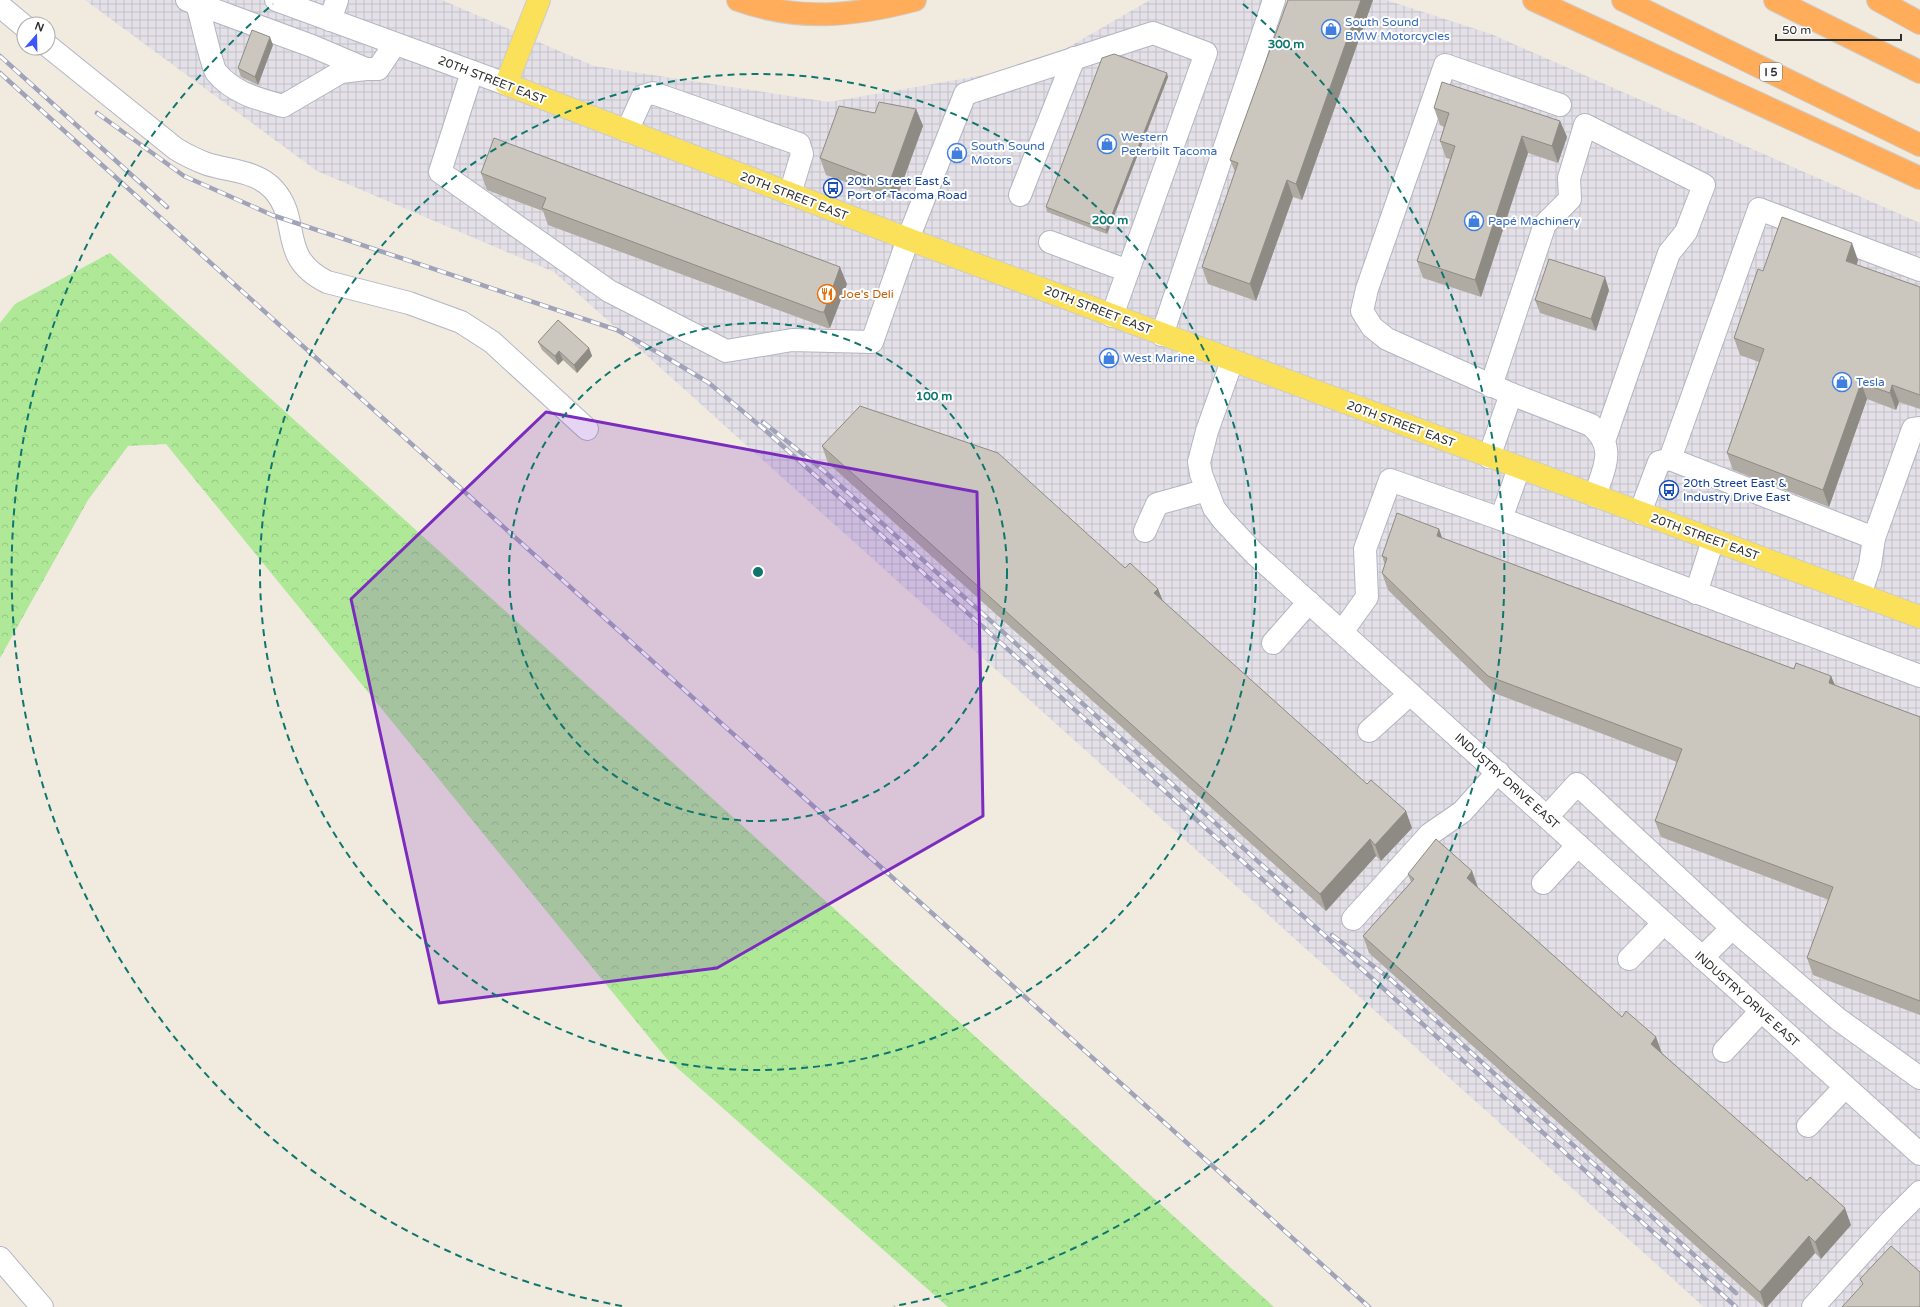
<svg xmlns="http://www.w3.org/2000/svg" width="1920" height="1307" viewBox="0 0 1920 1307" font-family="'Varela Round',sans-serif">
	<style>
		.industrial { fill: url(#industrial-grid) }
		.forest { fill: url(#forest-crowns) }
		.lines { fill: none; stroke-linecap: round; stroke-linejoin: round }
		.minor-casing { stroke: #b3b5c2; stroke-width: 24 }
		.major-casing { stroke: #cdcdcd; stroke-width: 24 }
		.highway-casing { stroke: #cdcdcd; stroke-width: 24 }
		.minor { stroke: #fff; stroke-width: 22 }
		.major { stroke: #fbe059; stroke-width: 22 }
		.highway { stroke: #ffad5b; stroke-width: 22 }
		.rail-casing { stroke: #a1a3b9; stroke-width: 4.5 }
		.rail { stroke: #fff; stroke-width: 3; stroke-dasharray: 9; stroke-linecap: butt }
		.wall { fill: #afaba3 }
		.shaded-wall { fill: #8e8b85 }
		.building { fill: #cbc7be; stroke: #8e8b85 }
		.marked { fill: #7b2cbf; fill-opacity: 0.2; stroke: #7b2cbf; stroke-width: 3; stroke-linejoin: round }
		.ring { fill: none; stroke: #0f766e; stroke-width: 2; stroke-dasharray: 7 5 }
		.labels { text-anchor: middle; stroke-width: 4; stroke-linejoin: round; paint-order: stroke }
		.shield { fill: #fff; stroke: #6c6c6c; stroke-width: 1 }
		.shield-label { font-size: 11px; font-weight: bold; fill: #2d2d2d }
		.shop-label { font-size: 12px; fill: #366cbe; stroke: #fff; text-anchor: start }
		.street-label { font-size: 12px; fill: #2d2d2d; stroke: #fff }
		.transit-label { font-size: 12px; fill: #164399; stroke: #fff; text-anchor: start }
		.food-label { font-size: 12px; fill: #c56008; stroke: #fff; text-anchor: start }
		.centre { fill: #0f766e; stroke: #fff; stroke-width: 2 }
		.ring-label { font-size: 12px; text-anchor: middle; font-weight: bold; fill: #0f766e; stroke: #fff; stroke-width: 4; stroke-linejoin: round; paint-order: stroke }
	</style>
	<defs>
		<pattern id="industrial-grid" width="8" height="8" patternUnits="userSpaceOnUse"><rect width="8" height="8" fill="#e3e0e8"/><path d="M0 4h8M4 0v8" fill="none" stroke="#c3c0c7"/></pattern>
		<pattern id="forest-crowns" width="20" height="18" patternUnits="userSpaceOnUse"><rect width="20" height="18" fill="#afe998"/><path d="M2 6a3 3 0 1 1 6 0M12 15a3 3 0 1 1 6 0" fill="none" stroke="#97c883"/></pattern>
	</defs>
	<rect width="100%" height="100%" fill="#f0eadf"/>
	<path class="industrial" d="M85,0H442L594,66L829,102L1036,66L1150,0H1386L1491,34L1920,223V1307H1704L554,272L317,171Z"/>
	<path class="forest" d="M110,253L1274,1307H948L666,1058L166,444L128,446L88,500L0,658V323L15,304Z"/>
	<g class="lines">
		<g class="minor-casing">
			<g id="minor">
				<path d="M187,0L312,46L366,69H378L395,44"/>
				<path d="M276,0L506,84"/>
				<path d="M197,4C201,16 211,64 216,72C233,93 258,99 283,106L341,72L366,69"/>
				<path d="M0,6L24,26"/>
				<path d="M330,20L337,0"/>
				<path d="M48,46L176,149C186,155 196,160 207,164C229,171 258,171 274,190C302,222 277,257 327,282L409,303L461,322L492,342L587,429"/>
				<path d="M472,72L440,172L609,291L726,351L792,340L872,342L908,239L965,94L1153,33L1206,53L1128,271"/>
				<path d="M627,131L643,96L653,93L799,144L802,154L790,194"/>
				<path d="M1020,195L1074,58"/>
				<path d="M1050,242L1128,271L1112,316"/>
				<path d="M1162,335L1274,0"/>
				<path d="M1232,361L1207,431L1199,462L1201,474L1214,508L1223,520L1254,553L1920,1154"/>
				<path d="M1491,386L1545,224L1570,199L1569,178L1585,125L1704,185L1686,232L1669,253L1604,441"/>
				<path d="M1511,394L1591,425C1617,448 1604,467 1595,496"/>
				<path d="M1489,457L1511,394L1387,339L1372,327L1362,311L1367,289L1445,65L1560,105"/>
				<path d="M1670,459L1759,209L1920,270"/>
				<path d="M1640,513L1659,462L1670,459L1874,538"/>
				<path d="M1501,519L1519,468"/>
				<path d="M1145,531L1157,504L1207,490"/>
				<path d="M1696,593L1713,540"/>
				<path d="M1860,595L1870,565L1874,538L1913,429L1920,428"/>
				<path d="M1342,632L1367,597L1365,549L1390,480L1501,519L1920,676"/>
				<path d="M1273,643L1309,602"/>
				<path d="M1369,731L1410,694"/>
				<path d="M1547,817L1577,784L1732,928"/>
				<path d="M1543,883L1578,845"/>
				<path d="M1353,919L1430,834L1462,812L1498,772"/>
				<path d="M1702,958L1732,928L1838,1019L1920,1078"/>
				<path d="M1629,959L1664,923"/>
				<path d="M1724,1051L1761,1011"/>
				<path d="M1808,1126L1845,1087"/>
				<path d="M0,1258L42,1307"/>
				<path d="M1813,1307L1891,1221L1920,1192"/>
			</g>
		</g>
		<g class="major-casing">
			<path id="major" d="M539,0L506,84L908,239L1920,617"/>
		</g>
		<g class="highway-casing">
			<g id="highway">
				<path d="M738,0C799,22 854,16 915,0"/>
				<path d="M1534,0L1920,178"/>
				<path d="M1623,0L1920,145"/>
				<path d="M1775,0L1920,72"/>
				<path d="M1878,0L1920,23"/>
			</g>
		</g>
		<use href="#minor" class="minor"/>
		<use href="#major" class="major"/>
		<use href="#highway" class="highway"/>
		<g class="rail-casing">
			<g id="rail">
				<path d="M0,56L167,207"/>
				<path d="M0,73L1369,1307"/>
				<path d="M97,113L184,176L272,215L617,330L666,357L709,383L765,430L1736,1307"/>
				<path d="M763,422L824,471L1291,891"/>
				<path d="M1332,935L1389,978L1736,1293"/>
			</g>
		</g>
		<use href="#rail" class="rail"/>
	</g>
	<g class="wall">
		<path d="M1288,0H1373L1302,200L1293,197L1256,301L1208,284L1202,267L1235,172L1230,160Z"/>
		<path d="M273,45L258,85L241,77L238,68Z"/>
		<path d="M1168,77L1107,234L1047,212L1046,207Z"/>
		<path d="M1434,108L1560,121L1567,137L1558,163L1528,153L1481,297L1423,278L1417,261L1450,159L1446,158L1440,141L1444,127L1440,125Z"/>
		<path d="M916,109L923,126L896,200L826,175L820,158L875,113Z"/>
		<path d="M481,173L847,284L830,328H827L548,225L543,211L487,190Z"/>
		<path d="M1858,260L1857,265L1920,287V409L1899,402L1896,410L1867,399L1829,507L1733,470L1727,453L1759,362L1740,355L1734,338L1763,271Z"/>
		<path d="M1609,290L1596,331L1540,313L1535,300Z"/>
		<path d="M538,342L589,348L592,356L577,373L563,360L558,365L542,350Z"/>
		<path d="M822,446L1125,568L1158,589L1163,602L1412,828L1381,861L1376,856L1326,911L828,463Z"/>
		<path d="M1439,529L1442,538L1794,669L1831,676L1835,685L1920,717V1015L1813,975L1807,958L1829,900L1661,837L1655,821L1677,762L1494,693L1388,590L1382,573L1385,565L1382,556Z"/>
		<path d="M1472,871L1478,888L1622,1017L1656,1037L1662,1053L1851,1225L1821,1259L1815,1253L1767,1307H1764L1369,953L1363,936L1411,882L1408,874Z"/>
	</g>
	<g class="shaded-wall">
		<path d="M1361,0H1373L1302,200L1296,184Z"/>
		<path d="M270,37L273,45L258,85L255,77Z"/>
		<path d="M1167,73L1168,77L1107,234L1106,230Z"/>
		<path d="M916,109L923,126L896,200L889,184Z"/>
		<path d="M1560,121L1567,137L1558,163L1552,146Z"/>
		<path d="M1522,136L1528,153L1481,297L1475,280Z"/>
		<path d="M1287,180L1293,197L1256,301L1250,284Z"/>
		<path d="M1852,243L1858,260L1852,278L1846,261Z"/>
		<path d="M840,267L847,284L830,328L824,312Z"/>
		<path d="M1605,277L1609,290L1596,331L1591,319Z"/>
		<path d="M589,348L592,356L577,373L574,365Z"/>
		<path d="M559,351L563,360L558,365L555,356Z"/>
		<path d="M1861,383L1867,399L1829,507L1823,490Z"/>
		<path d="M1892,385L1899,402L1896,410L1890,393Z"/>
		<path d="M1439,529L1445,546L1437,536Z"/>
		<path d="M1158,589L1165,606L1154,593Z"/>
		<path d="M1831,676L1838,693L1829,683Z"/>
		<path d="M1406,811L1412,828L1381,861L1375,845Z"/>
		<path d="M1370,839L1376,856L1326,911L1320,894Z"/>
		<path d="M1472,871L1478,888L1473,895L1467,878Z"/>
		<path d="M1656,1037L1662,1054L1651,1044Z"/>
		<path d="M1845,1208L1851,1225L1821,1259L1815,1242Z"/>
		<path d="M1809,1236L1815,1253L1767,1307H1765L1760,1292Z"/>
	</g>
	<g class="building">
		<path d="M1288,0H1361L1296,184L1287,180L1250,284L1202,267L1238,163L1230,160Z"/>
		<path d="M252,30L270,37L255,77L238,68Z"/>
		<path d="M1114,54L1167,73L1106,230L1046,207L1102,58Z"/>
		<path d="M1442,82L1560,121L1552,146L1522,136L1475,280L1417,261L1455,146L1440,141L1449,113L1434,108Z"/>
		<path d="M879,102L916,109L889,184L820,158L839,106L875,113Z"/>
		<path d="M494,138L840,267L824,312H821L542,208L546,198L481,173Z"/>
		<path d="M1782,217L1852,243L1846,261L1920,287V395L1892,385L1890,393L1861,383L1823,490L1727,453L1764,349L1734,338L1758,269L1763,271Z"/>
		<path d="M1549,259L1605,277L1591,319L1535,300Z"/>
		<path d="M558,320L589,348L574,365L559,351L555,356L538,342Z"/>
		<path d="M860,406L998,453L1125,568L1130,563L1158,589L1154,593L1367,784L1371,780L1406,811L1375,845L1370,839L1320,894L822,446Z"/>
		<path d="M1397,513L1439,529L1437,536L1794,669L1796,663L1831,676L1829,683L1920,717V1001L1807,958L1833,887L1655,821L1682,749L1488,676L1382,573L1387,558L1382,556Z"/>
		<path d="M1436,839L1472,871L1467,878L1622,1017L1626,1011L1656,1037L1651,1044L1807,1181L1810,1177L1845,1208L1815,1242L1809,1236L1760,1292L1363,936L1414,879L1408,874Z"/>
		<path d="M1891,1246L1920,1272V1307H1842L1863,1284L1860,1279Z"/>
	</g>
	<path class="marked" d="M546,412L977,492L983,816L717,968L439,1003L351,599Z"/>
	<g class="ring">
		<circle cx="758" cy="572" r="249"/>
		<circle cx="758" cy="572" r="498"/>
		<path d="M622 1306A747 747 0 0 1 273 4M1243 4A747 747 0 0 1 894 1306"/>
	</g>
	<defs>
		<g id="shop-ring" transform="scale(1)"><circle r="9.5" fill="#fff" stroke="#3f7fe0" stroke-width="1.5"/><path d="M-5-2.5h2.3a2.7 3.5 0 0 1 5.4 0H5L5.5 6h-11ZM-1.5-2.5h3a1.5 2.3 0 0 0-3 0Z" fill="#3f7fe0"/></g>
		<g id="bus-ring" transform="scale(1)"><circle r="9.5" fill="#fff" stroke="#1a4fb4" stroke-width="1.5"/><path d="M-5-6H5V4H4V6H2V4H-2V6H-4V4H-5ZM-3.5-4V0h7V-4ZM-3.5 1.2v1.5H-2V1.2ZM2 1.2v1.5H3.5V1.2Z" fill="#1a4fb4"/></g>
		<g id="restaurant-ring" transform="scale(1)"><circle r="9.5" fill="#fff" stroke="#e8710a" stroke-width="1.5"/><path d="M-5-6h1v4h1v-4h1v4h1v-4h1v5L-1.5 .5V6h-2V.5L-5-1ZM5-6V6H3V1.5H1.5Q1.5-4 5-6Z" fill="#e8710a"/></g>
	</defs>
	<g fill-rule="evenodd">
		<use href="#shop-ring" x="1331" y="29"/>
		<use href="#shop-ring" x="1107" y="144"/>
		<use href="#shop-ring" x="957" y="153"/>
		<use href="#bus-ring" x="833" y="188"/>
		<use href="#shop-ring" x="1474" y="221"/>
		<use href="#restaurant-ring" x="827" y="294"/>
		<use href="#shop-ring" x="1109" y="358"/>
		<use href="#shop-ring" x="1842" y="382"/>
		<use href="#bus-ring" x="1669" y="490"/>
	</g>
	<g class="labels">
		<rect class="shield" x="1760" y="63" width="22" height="18" rx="3"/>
		<g class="shield-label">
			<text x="1771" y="76">I 5</text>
		</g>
		<g class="shop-label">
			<text x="1345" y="26">South Sound<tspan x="1345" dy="14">BMW Motorcycles</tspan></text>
			<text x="1121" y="141">Western<tspan x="1121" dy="14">Peterbilt Tacoma</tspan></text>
			<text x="971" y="150">South Sound<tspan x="971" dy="14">Motors</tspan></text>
			<text x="1488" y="225">Papé Machinery</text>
			<text x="1123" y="362">West Marine</text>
			<text x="1856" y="386">Tesla</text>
		</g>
		<g class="street-label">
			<text transform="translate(492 80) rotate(21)" y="4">20TH STREET EAST</text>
			<text transform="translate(794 196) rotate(21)" y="4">20TH STREET EAST</text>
			<text transform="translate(1098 310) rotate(21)" y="4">20TH STREET EAST</text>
			<text transform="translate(1401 424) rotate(20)" y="4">20TH STREET EAST</text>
			<text transform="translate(1705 537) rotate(20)" y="4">20TH STREET EAST</text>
			<text transform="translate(1507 781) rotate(42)" y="4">INDUSTRY DRIVE EAST</text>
			<text transform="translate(1747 999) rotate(42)" y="4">INDUSTRY DRIVE EAST</text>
		</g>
		<g class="transit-label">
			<text x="847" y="185">20th Street East &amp;<tspan x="847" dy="14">Port of Tacoma Road</tspan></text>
			<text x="1683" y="487">20th Street East &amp;<tspan x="1683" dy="14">Industry Drive East</tspan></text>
		</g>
		<g class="food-label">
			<text x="841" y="298">Joe's Deli</text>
		</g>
	</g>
	<circle cx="758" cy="572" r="6" class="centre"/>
	<g class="ring-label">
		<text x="1286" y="48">300 m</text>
		<text x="1110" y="224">200 m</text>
		<text x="934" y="400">100 m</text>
	</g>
	<g transform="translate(36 36) rotate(20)"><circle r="19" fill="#ffffff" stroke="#ababab"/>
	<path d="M0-3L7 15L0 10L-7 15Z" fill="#3d54ff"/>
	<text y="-6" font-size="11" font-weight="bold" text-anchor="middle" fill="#2d2d2d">N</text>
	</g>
	<path d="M1776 34v6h125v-6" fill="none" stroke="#2d2d2d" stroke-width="2"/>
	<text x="1782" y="34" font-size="12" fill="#2d2d2d" stroke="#ffffff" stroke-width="3" paint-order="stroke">50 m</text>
</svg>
